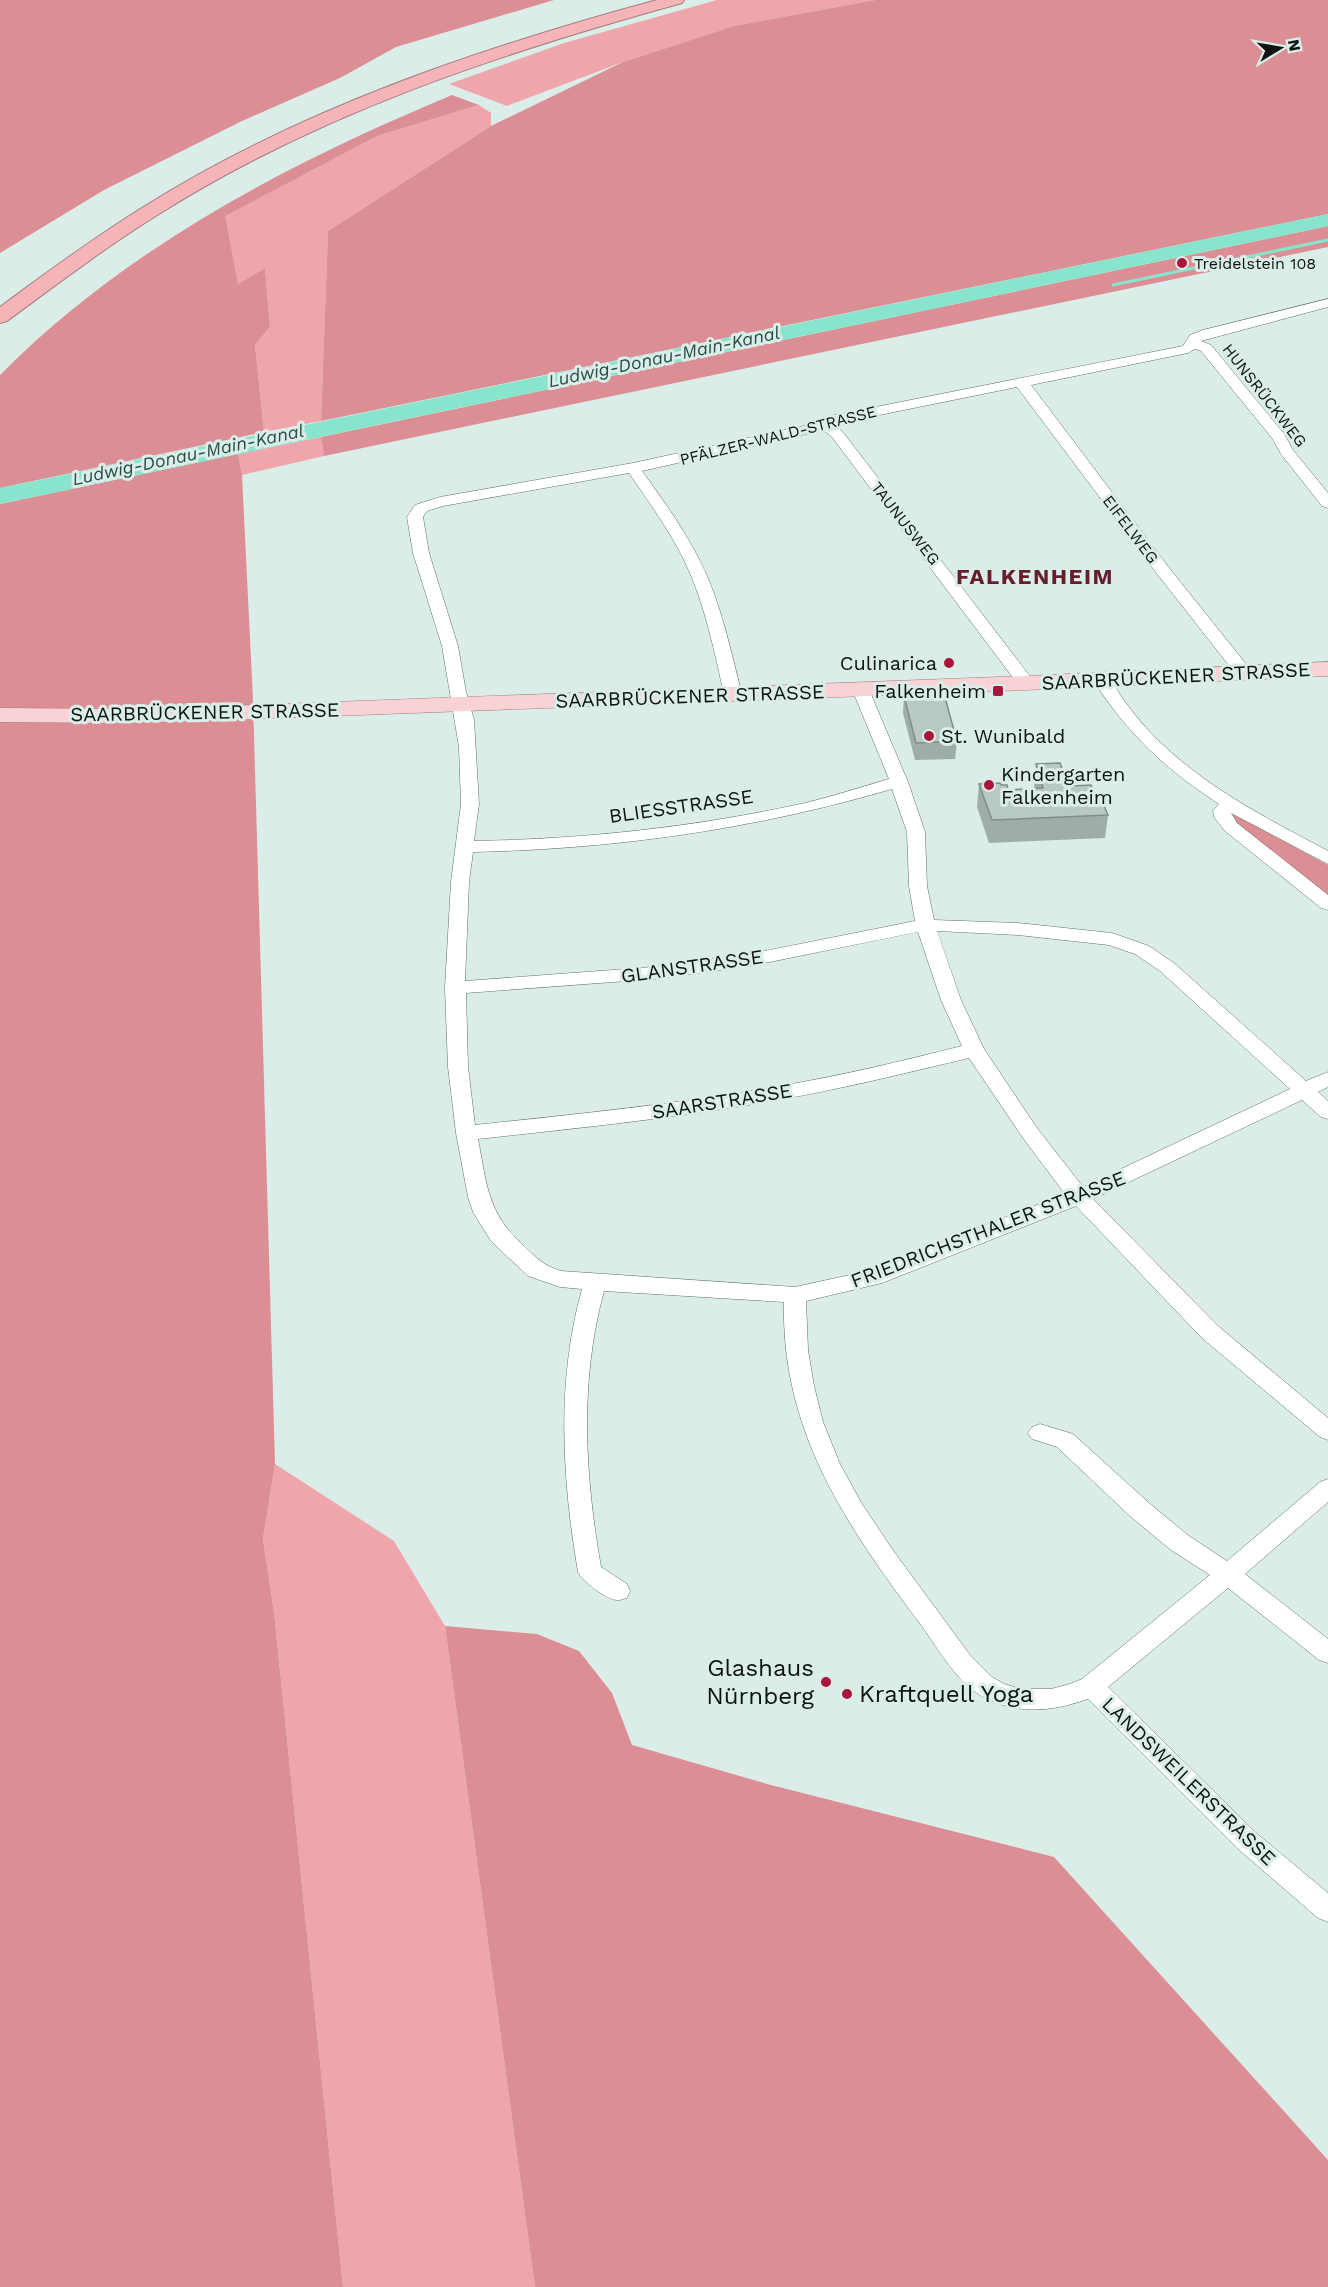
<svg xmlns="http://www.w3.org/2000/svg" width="1328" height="2287" viewBox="0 0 1328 2287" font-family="'Work Sans',sans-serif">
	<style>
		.green { fill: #efa6ab }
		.forest { fill: #db8e94 }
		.water { fill: #89e4ce }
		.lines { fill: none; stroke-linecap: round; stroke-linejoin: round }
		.stream { stroke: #89e4ce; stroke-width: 3 }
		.minor-casing { stroke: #606f6b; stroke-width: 1 }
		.major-casing { stroke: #a37c7e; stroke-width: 1 }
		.highway-casing { stroke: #a37c7e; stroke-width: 2 }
		.minor { fill: #fff; fill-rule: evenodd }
		.major { fill: #f8d2d4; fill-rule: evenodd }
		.highway { fill: #f4b4b8; fill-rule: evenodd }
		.wall { fill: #9eada9 }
		.building { fill: #b8c9c5; stroke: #818d8a; stroke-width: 1.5 }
		.poi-dot { fill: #aa133a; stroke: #dbede8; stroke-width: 2 }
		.labels { text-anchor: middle; stroke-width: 6; stroke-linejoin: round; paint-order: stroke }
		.far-poi-label { font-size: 16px; fill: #0d1311; stroke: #dbede8; text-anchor: start }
		.far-street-label { font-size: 16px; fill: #0d1311; stroke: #dbede8 }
		.far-water-label { font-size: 18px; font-style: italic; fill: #244d44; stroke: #dbede8 }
		.poi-label { font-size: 20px; fill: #0d1311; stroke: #dbede8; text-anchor: end }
		.street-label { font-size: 20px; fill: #0d1311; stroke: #dbede8 }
		.far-district-label { font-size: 22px; font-weight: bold; letter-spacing: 1.5px; fill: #651f2a; stroke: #dbede8 }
		.near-poi-label { font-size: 24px; fill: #0d1311; stroke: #dbede8; text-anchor: end }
	</style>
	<rect width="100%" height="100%" fill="#dbede8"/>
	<g class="green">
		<path d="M717,0H875L734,26L623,62L507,106L449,84L564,43Z"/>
		<path d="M479,105L491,113V126L328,231L321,421L264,432L255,345L270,325L265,268L238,284L224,216L377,136Z"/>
		<path d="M321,437L324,456L242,475L238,454Z"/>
		<path d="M275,1464L394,1541L445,1626L535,2287H343L274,1612L263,1539Z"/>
	</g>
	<g class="forest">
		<path d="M0,0H554L396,47L340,78L242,121L104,190L0,253Z"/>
		<path d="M875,0H1328V214L321,421L328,231L491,126L623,62L734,26Z"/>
		<path d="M452,95L479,105L377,136L225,216L238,284L265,268L270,326L255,345L264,432L0,488V375C127,247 287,164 452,95Z"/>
		<path d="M1328,226V247L324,456L321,437Z"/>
		<path d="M238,454L242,475L253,700L275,1464L263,1539L274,1612L343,2287H0V504Z"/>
		<path d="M1228,814L1236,815L1328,865V899L1227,819Z"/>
		<path d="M445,1626L537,1634L579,1651L612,1693L632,1745L771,1785L1054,1857L1328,2160V2287H535Z"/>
	</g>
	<path class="water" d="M1328,214V226L0,504V488Z"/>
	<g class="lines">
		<path class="stream" d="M1113,285L1328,240"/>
		<g class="minor-casing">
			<g id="minor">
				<path d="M1328,299V307L1201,341L1211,345L1284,434L1293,450L1328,493V508L1322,506L1281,454L1272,438L1201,351L1195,349L1188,353L1031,385L1170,569L1250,669L1253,673L1250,677H1238L1158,575L1017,387L835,424L842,431L1032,679L1035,683L1032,687H1020L832,437L824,430L642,471C663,500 684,529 700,561C721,602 730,649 742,694L739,698H727L724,694C714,650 705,604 685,562C670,531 649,502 629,473L443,506L427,511L423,517L429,553L458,646L466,692L474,720L479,804L474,841C586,839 696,827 805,803C834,796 861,787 889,779L852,689L855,685H867L908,782L925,832L927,886L934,920L1018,923L1112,933L1149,946L1174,963L1306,1081L1328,1072V1087L1318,1092L1328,1101V1119L1321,1117L1302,1100L1093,1199L1218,1326L1328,1418V1440L1320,1437L1202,1338L1076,1206L882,1283L806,1301L808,1350L814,1386L823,1422L840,1464L862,1504L892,1549L970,1655L992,1677L1004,1684L1022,1689H1051L1070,1684L1082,1679L1210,1575L1171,1550L1131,1517L1057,1447L1032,1439L1028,1433L1032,1427L1040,1424L1073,1434L1149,1503L1189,1536L1227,1561L1320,1482L1328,1479V1502L1245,1574L1328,1639V1663L1319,1660L1228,1588L1108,1687L1255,1832L1328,1893V1922L1318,1918L1237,1848L1088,1699C1053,1711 1021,1715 987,1699C957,1684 940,1651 921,1625C847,1526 781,1432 784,1302L604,1291C579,1382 585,1476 601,1567L627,1584L630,1591L627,1598C625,1598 619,1601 617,1600C607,1600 582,1581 578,1572C562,1478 556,1382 582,1289L560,1287L528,1276L491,1241L473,1212L468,1197L456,1133L448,1067L445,988L451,882L461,804L459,747L442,646L413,553L407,517L415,505L440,497L633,463L808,425L830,416L1183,346L1190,335L1203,330ZM892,789L907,832L909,886L915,921L750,954L653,967L465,981L469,882L473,852C616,849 755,829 892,789ZM937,931L1018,935L1109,945L1135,954L1160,971L1290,1089L1083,1187L1037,1128L984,1049L961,1000ZM918,932L941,1000L962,1046C902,1061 841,1076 779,1086C679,1104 577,1114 475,1125L468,1067L466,993L653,979L750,966ZM969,1058L1023,1138L1065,1194L868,1271L795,1287L561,1271C543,1265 537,1259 524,1246C487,1213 487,1185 478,1139C578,1128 678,1118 777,1100C842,1089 905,1073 969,1058Z"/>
				<path d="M1101,674L1107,675C1121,696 1134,716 1152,734C1201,785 1266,818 1328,851V864L1231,813L1237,823L1328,895V910L1321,908L1225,831L1214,817L1213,811L1219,804C1164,768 1129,735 1092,679L1095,675Z"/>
			</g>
		</g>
		<g class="major-casing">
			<path id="major" d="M1328,662V676L1026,690L226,720L122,723L0,722V708L122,709L226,706L1026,676Z"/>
		</g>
		<g class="highway-casing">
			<path id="highway" d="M657,0H684L682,3C501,53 319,113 159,214C106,247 57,284 7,321L0,323V307C47,272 95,237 145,206C302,108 480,48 657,0Z"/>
		</g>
		<use href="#minor" class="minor"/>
		<use href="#major" class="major"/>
		<use href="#highway" class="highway"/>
	</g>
	<g class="wall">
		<path d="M904,696L957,741L955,759L915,760L903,713Z"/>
		<path d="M1036,764L1063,771L1072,786L1097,801L1108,815L1105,838L989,843L977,807L979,784L1001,785L1008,790L1034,789Z"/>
	</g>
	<g class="building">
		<path d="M944,694L957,741L916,743L904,696Z"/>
		<path d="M1060,763L1063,771H1067L1072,786L1091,785L1097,801H1102L1108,815L992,820L979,784L1001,783V785H1007L1008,790L1043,788L1036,764Z"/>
	</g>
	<g class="poi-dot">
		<circle cx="1182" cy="263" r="6"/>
		<circle cx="949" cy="663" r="6"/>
		<rect x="992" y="685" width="12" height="12" rx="3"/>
		<circle cx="929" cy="736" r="6"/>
		<circle cx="989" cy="785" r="6"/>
		<circle cx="826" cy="1682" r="6"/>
		<circle cx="847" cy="1694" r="6"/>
	</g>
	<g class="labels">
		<g class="far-poi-label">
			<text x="1194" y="269">Treidelstein 108</text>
		</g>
		<g class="far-street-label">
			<text transform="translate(1265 395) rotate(52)" y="6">HUNSRÜCKWEG</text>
			<text transform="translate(778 435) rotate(-14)" y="6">PFÄLZER-WALD-STRASSE</text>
			<text transform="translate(906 523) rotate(52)" y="6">TAUNUSWEG</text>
			<text transform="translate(1131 529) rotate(53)" y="6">EIFELWEG</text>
		</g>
		<g class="far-water-label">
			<text transform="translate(664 357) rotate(-12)" y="6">Ludwig-Donau-Main-Kanal</text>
			<text transform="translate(188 455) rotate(-12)" y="6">Ludwig-Donau-Main-Kanal</text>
		</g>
		<g class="poi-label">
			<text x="937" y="670">Culinarica</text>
			<text x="986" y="698">Falkenheim</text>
			<text x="941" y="743" text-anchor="start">St. Wunibald</text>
			<text x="1001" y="781" text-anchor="start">Kindergarten<tspan x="1001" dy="23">Falkenheim</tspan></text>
		</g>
		<g class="street-label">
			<text transform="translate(1176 676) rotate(-3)" y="7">SAARBRÜCKENER STRASSE</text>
			<text transform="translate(690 696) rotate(-2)" y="7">SAARBRÜCKENER STRASSE</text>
			<text transform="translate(205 712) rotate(-1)" y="7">SAARBRÜCKENER STRASSE</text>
			<text transform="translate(681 806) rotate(-8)" y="7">BLIESSTRASSE</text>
			<text transform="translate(692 966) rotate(-8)" y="7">GLANSTRASSE</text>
			<text transform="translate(722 1101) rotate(-9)" y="7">SAARSTRASSE</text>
			<text transform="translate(988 1229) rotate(-21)" y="7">FRIEDRICHSTHALER STRASSE</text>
			<text transform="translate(1189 1781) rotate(44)" y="7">LANDSWEILERSTRASSE</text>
		</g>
		<g class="far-district-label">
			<text x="1035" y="584">FALKENHEIM</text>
		</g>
		<g class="near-poi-label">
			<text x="814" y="1676">Glashaus<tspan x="814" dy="28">Nürnberg</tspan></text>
			<text x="859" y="1702" text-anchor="start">Kraftquell Yoga</text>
		</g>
	</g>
	<g transform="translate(1280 48) rotate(79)" stroke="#dbede8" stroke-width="4.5" paint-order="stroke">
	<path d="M0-4.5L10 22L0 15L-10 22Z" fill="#0d1311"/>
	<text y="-9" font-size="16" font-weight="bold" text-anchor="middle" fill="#0d1311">N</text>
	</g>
</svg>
